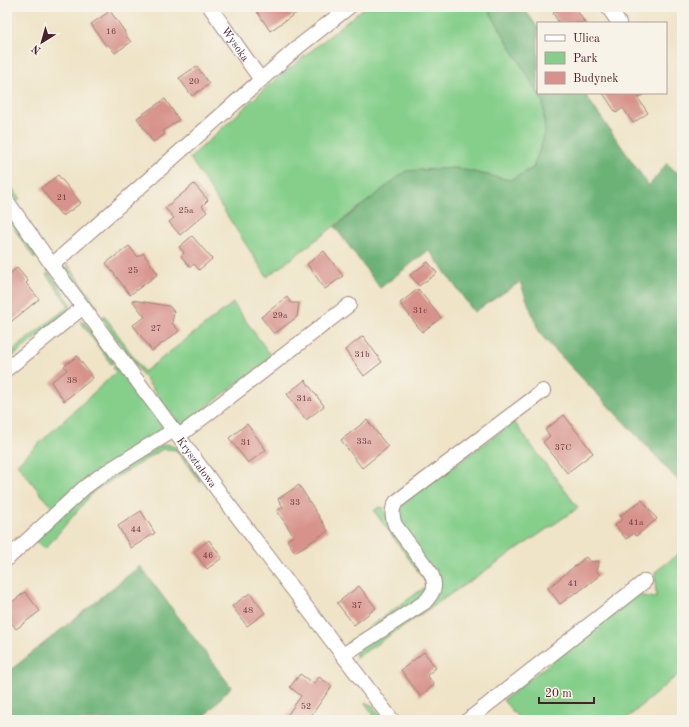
<svg xmlns="http://www.w3.org/2000/svg" width="689" height="727" viewBox="0 0 689 727" font-family="'Old Standard TT',serif">
	<style>
		.green { fill: #85cf8b; stroke: #68775b }
		.forest { fill: #6cb277; stroke: #5b6851 }
		.building { fill: #d7938b }
		.lines { fill: none; stroke-linecap: round; stroke-linejoin: round }
		.street-casing { stroke: #9c827a; stroke-width: 16 }
		.street { stroke: #fff; stroke-width: 14 }
		.labels { text-anchor: middle; stroke-width: 3; stroke-linejoin: round; paint-order: stroke }
		.number-label { font-size: 9px; fill: #6d3c43 }
		.street-label { font-size: 11px; fill: #4a1f2b; stroke: #f7f3e8 }
	</style>
	<rect width="100%" height="100%" fill="#f7f3e8"/>
	<filter id="ink" filterUnits="userSpaceOnUse"><feTurbulence type="fractalNoise" baseFrequency=".025" numOctaves="2"/><feDisplacementMap in="SourceGraphic" scale="8" xChannelSelector="R" yChannelSelector="G"/><feConvolveMatrix kernelMatrix="1 2 1 2 8 2 1 2 1" color-interpolation-filters="sRGB"/></filter>
	<filter id="wash" filterUnits="userSpaceOnUse"><feTurbulence type="fractalNoise" baseFrequency=".012" numOctaves="4" result="noise"/><feDisplacementMap in="SourceGraphic" scale="16" xChannelSelector="R" yChannelSelector="G"/><feGaussianBlur stdDeviation="0.9" result="paint"/><feColorMatrix in="noise" values="0 0 0 0 0 0 0 0 0 0 0 0 0 0 0 0 0 1.4 0 .05"/><feComposite in="paint" operator="in"/></filter>
	<g filter="url(#wash)">
		<rect width="100%" height="100%" fill="#efe4c8"/>
		<g class="green">
			<path d="M365,7H487L543,102L545,134L533,168L510,180L455,168L406,171L386,187L267,277L190,158L268,86Z"/>
			<path d="M7,180L20,199L16,202L7,189Z"/>
			<path d="M7,212L35,251L36,256L35,259L7,219Z"/>
			<path d="M67,263L98,307H95L89,301L67,272Z"/>
			<path d="M50,273L71,304L69,311L7,361V355L69,306L46,274Z"/>
			<path d="M233,303L272,357L182,426L178,424L103,320L104,315L144,372Z"/>
			<path d="M80,321L86,324L114,362L111,364Z"/>
			<path d="M116,365L164,427L162,431L53,509L17,464L116,372L113,368Z"/>
			<path d="M514,422L578,508L356,658V652L438,591L397,518L401,505L412,496Z"/>
			<path d="M167,444L177,448L200,478V482L176,450L163,449L95,490L45,549L34,540L87,491L162,445Z"/>
			<path d="M379,507L384,508L387,517L429,581L426,594L350,645L346,644L428,585L374,511Z"/>
			<path d="M682,551V671L625,720H520L503,700L637,595L656,598L655,572Z"/>
			<path d="M365,703L372,705L384,720H377Z"/>
		</g>
		<g class="forest">
			<path d="M487,7H523L538,28V93H584L649,186L667,163L675,171L682,175V485L656,456L540,334L520,282L474,312L429,250L380,288L335,227L406,171L455,168L510,180L533,168L545,134L543,102Z"/>
			<path d="M140,566L231,687L201,720H7V673Z"/>
		</g>
		<g id="blocks">
			<g class="building">
				<path d="M254,7H305L270,31Z"/>
				<path d="M563,7H575L585,23H559L553,13Z"/>
				<path d="M110,11L125,32L124,33L131,42L115,53L108,44L106,46L91,24Z"/>
				<path d="M197,66L209,84L192,96L179,78Z"/>
				<path d="M603,93H646L638,98L648,113L633,123L623,108L616,113Z"/>
				<path d="M165,99L179,120L163,131L165,134L153,142L137,118Z"/>
				<path d="M58,175L81,203L63,216L62,214L61,215L41,188Z"/>
				<path d="M194,184L208,200L202,206L207,212L180,235L169,222L174,218L165,208Z"/>
				<path d="M192,236L212,259L199,270L194,264L190,267L181,256L184,253L179,247Z"/>
				<path d="M129,246L138,257L143,253L158,274L130,295L106,263Z"/>
				<path d="M324,251L343,276L325,289L307,264Z"/>
				<path d="M428,262L437,273L419,286L410,275Z"/>
				<path d="M17,268L28,281L26,283L39,299L7,325V276Z"/>
				<path d="M418,289L441,318L422,332L400,303Z"/>
				<path d="M287,297L291,303H299L297,317L274,334L261,317Z"/>
				<path d="M132,300L169,306L174,312L172,323L179,331L152,351L133,325L145,317Z"/>
				<path d="M363,336L382,362L364,376L345,350Z"/>
				<path d="M77,356L93,378L64,401L51,382L67,370L64,366Z"/>
				<path d="M305,380L324,406L306,420L287,394Z"/>
				<path d="M564,415L593,453L567,473L543,442L550,436L545,430Z"/>
				<path d="M367,420L388,447L362,468L341,440Z"/>
				<path d="M247,424L266,450L248,463L229,438Z"/>
				<path d="M299,485L328,531L295,552L287,540L294,536L277,511L283,507L278,499Z"/>
				<path d="M642,500L657,519L636,536L634,533L626,539L615,525L623,519L620,516Z"/>
				<path d="M141,511L155,533L131,548L118,526Z"/>
				<path d="M209,540L222,558L207,569L194,552Z"/>
				<path d="M586,557L590,562L599,561L596,570L600,575L577,593L576,592L560,604L548,588Z"/>
				<path d="M359,586L376,608L354,625L337,603Z"/>
				<path d="M25,592L40,611L16,629L7,617V606Z"/>
				<path d="M250,593L265,613L247,626L232,606Z"/>
				<path d="M424,652L436,668L427,675L434,685L420,696L401,670Z"/>
				<path d="M300,674L314,684L319,677L332,686L308,720H284L301,696L290,687Z"/>
			</g>
		</g>
	</g>
	<g filter="url(#ink)">
		<use href="#blocks" fill-opacity="0" stroke="#9c827a" stroke-width="1"/>
		<g class="lines">
			<g class="street-casing">
				<g id="street">
					<path id="s1" d="M210,7L261,80"/>
					<path d="M608,7L619,23"/>
					<path id="s2" d="M7,201L52,265L225,500L392,720"/>
					<path d="M52,265L298,47L349,7"/>
					<path d="M7,369L83,307"/>
					<path d="M179,436L349,305"/>
					<path d="M7,559L85,487L103,474L174,430"/>
					<path d="M343,655L425,602C434,592 437,587 431,573L395,525C392,516 391,510 396,502L543,391"/>
					<path d="M468,720L645,581"/>
				</g>
			</g>
			<use href="#street" class="street"/>
		</g>
	</g>
	<g class="labels">
		<g class="number-label">
			<text x="111" y="34">16</text>
			<text x="194" y="84">20</text>
			<text x="62" y="200">21</text>
			<text x="186" y="213">25a</text>
			<text x="133" y="273">25</text>
			<text x="420" y="313">31c</text>
			<text x="280" y="318">29a</text>
			<text x="156" y="331">27</text>
			<text x="362" y="357">31b</text>
			<text x="72" y="383">38</text>
			<text x="304" y="401">31a</text>
			<text x="364" y="444">33a</text>
			<text x="246" y="445">31</text>
			<text x="563" y="450">37C</text>
			<text x="295" y="505">33</text>
			<text x="636" y="525">41a</text>
			<text x="136" y="532">44</text>
			<text x="208" y="558">46</text>
			<text x="573" y="586">41</text>
			<text x="357" y="608">37</text>
			<text x="248" y="613">48</text>
			<text x="306" y="709">52</text>
		</g>
		<g class="street-label">
			<text dy="4" stroke="none"><textPath href="#s1" startOffset="45">Wysoka</textPath></text>
			<text dy="4" stroke="none"><textPath href="#s2" startOffset="323">Kryształowa</textPath></text>
		</g>
	</g>
	<rect width="689" height="727" fill="none" stroke="#f7f3e8" stroke-width="24"/>
	<rect x="537" y="22" width="130" height="72" fill="#f7f3e8" stroke="#b29e9c"/>
	<rect x="545" y="35" width="20" height="6" fill="#ffffff" stroke="#b29e9c"/>
	<text x="573" y="42" font-size="12" fill="#4a1f2b">Ulica</text>
	<rect x="545" y="52" width="20" height="12" fill="#85cf8b" stroke="#b29e9c"/>
	<text x="573" y="62" font-size="12" fill="#4a1f2b">Park</text>
	<rect x="545" y="72" width="20" height="12" fill="#d7938b" stroke="#b29e9c"/>
	<text x="573" y="82" font-size="12" fill="#4a1f2b">Budynek</text>
	<g transform="translate(42 42) rotate(217)" stroke="#f7f3e8" stroke-width="3" paint-order="stroke">
	<path d="M0-3L7 15L0 10L-7 15Z" fill="#4a1f2b"/>
	<text y="-6" font-size="11" font-weight="bold" text-anchor="middle" fill="#4a1f2b">N</text>
	</g>
	<path d="M539 697v6h55v-6" fill="none" stroke="#4a1f2b" stroke-width="2"/>
	<text x="545" y="697" font-size="12" fill="#4a1f2b" stroke="#f7f3e8" stroke-width="3" paint-order="stroke">20 m</text>
</svg>
